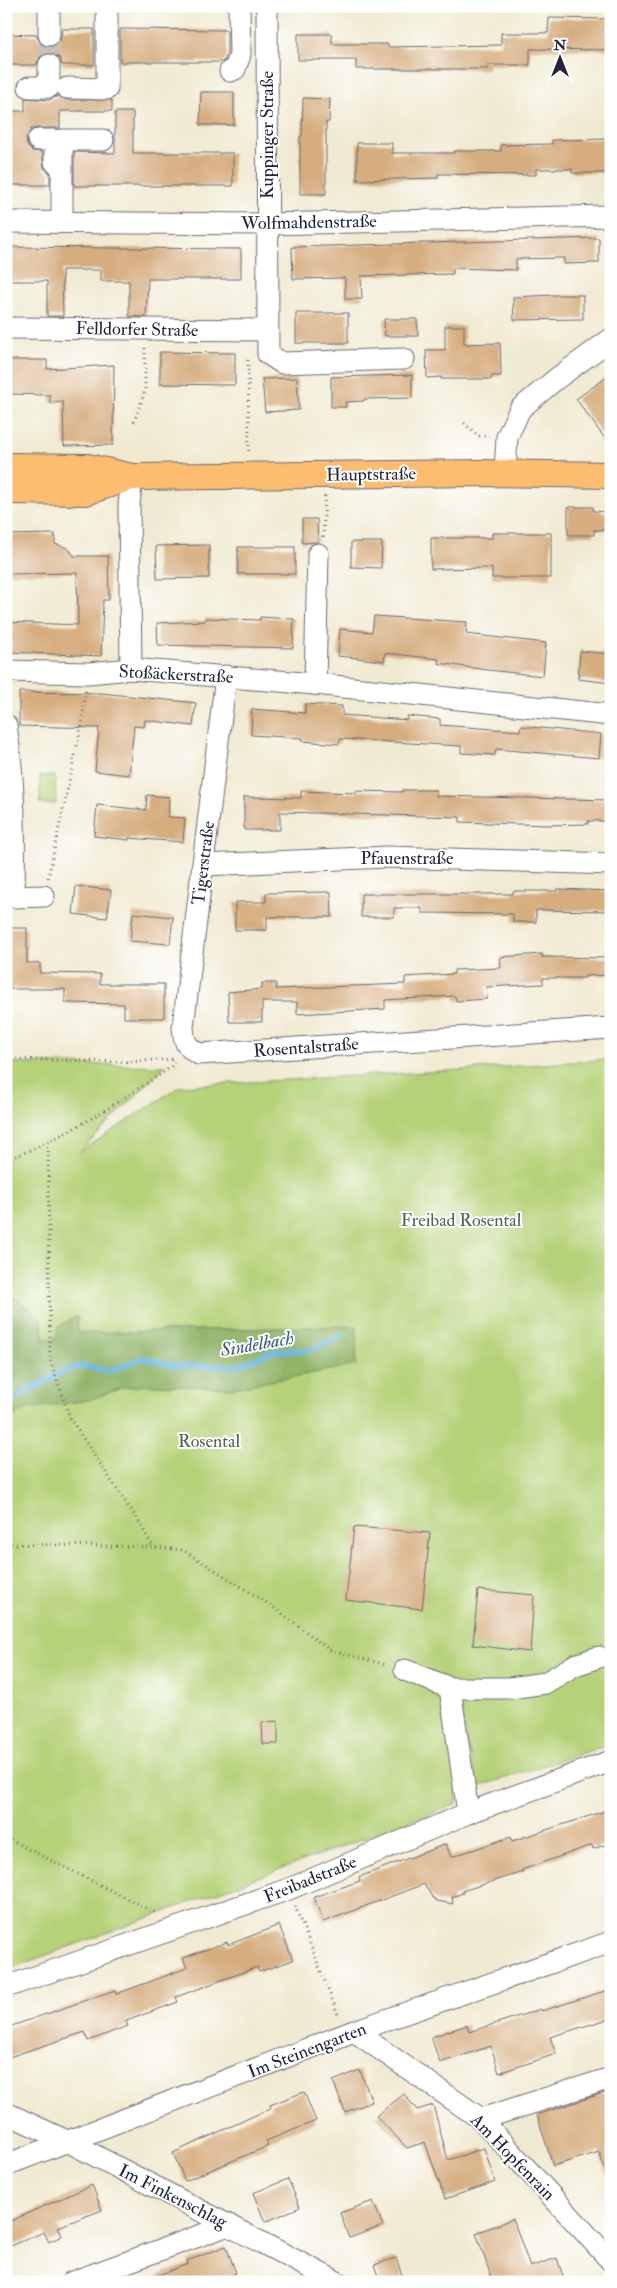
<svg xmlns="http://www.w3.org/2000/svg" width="617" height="2288" viewBox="0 0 617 2288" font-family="'IM FELL Double Pica',serif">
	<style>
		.green { fill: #b5d278; stroke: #6c7a5a }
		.forest { fill: #90b468; stroke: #596b52 }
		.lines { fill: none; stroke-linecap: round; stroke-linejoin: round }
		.stream { stroke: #68b6e2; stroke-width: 5.5 }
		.building { fill: #d6ad7f }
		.minor-tunnel { stroke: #c8c2b4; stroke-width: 21; stroke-dasharray: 21 11; stroke-linecap: butt }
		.minor-casing { stroke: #6a6870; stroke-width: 23 }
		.major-casing { stroke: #6a6870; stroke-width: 28 }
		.path { stroke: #6a6870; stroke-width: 3; stroke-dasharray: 1 4; stroke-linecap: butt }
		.minor { stroke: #fff; stroke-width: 21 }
		.major { stroke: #fcbd6f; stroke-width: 26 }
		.labels { text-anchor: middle; stroke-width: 4; stroke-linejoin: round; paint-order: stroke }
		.street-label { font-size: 18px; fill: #22223b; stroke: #fff }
		.park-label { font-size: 18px; fill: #556050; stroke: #fff }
		.water-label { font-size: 19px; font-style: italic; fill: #3e5d7e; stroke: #fff }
	</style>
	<rect width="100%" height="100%" fill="#fff"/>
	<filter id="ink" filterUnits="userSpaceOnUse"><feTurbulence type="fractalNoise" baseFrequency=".02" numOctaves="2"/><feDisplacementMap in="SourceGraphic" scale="10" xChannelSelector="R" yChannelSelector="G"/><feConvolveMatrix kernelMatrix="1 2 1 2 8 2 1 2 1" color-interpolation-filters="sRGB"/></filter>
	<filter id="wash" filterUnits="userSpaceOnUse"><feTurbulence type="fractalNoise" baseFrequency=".0096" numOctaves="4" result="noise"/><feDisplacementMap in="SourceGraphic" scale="20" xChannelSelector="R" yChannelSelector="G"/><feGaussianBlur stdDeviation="1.12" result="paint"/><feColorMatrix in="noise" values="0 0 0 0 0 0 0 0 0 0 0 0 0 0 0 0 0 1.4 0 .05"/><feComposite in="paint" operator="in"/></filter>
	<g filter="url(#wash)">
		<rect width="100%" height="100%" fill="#f1ead2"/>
		<g class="green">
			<path d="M40,776H55L56,804H40Z"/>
			<path d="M611,1059V1744L477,1787L456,1691L457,1804L6,1970V1063L165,1066L80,1152L180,1086L479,1069Z"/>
		</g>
		<path class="forest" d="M13,1297L34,1312L42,1322L44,1339H56L58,1327L77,1316L78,1333L357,1326L356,1365L233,1388L152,1385L124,1387L89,1400L26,1409L6,1420V1346L10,1345L6,1311Z"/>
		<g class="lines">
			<path class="stream" d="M6,1402L66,1370L83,1366L109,1371L143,1358L177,1366H236L275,1351L309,1350L343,1336"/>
		</g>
		<g id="blocks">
			<g class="building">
				<path d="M549,18L611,19V50L530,49V65H488V69H356V60H298V34H332V44H388V47L501,45V33H548Z"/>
				<path d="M62,29H94V65H62L60,58L49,53L42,54L36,65H7L6,34L36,35L42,46L49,47L60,42Z"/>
				<path d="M120,29L227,30V53L225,60L221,62H120Z"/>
				<path d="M201,92H234V125H200Z"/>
				<path d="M58,96L67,100H112V111H60V128H38L31,129L26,140L27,146L32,151L42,152L44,168L50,173V185H6V111H25V98L49,100Z"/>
				<path d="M303,98L330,99L329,122H326V194H300V136H302Z"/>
				<path d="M115,112H133V153H233V186H74V152L115,153Z"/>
				<path d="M611,139V173H572V169H536V175L438,174V178L357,180V143H392V153H454V151H501V145L552,144V140Z"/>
				<path d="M599,238V263L564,264V258L516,259V270L453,268V274L361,276L362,299H345V278L293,279L292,247Z"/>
				<path d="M6,247L241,249V279H148L146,317L129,316V281H101V270H62L63,316H47V281H6Z"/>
				<path d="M555,295H583V319L514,320L513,297Z"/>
				<rect x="296" y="313" width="52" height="30"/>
				<path d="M384,319H417L418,336H385Z"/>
				<path d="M445,326H464V344L500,343L501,376H491L492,379H441V377L427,378L426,350H445Z"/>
				<path d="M160,352L235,353V385L160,384Z"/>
				<path d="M6,360H47V369L114,365L113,445L64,446L63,402L50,403V395L6,394Z"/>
				<path d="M611,374V447L576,399Z"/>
				<path d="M412,375V398L364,399V401L345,402L346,407H331V377Z"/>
				<path d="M297,378L299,410L265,412L262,379Z"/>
				<path d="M568,507H593V511L607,512V530H594V535H568Z"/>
				<path d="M302,519H317L318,542L302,543Z"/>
				<path d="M492,533H551V578H492V568L431,569V538H492Z"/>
				<path d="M55,534V544L68,548L74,556H108L109,600H103L101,656L6,652V622L78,625L77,573L6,574V535Z"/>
				<path d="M351,542H382L381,568L351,567Z"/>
				<path d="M209,545V578L157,579L156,546Z"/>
				<rect x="238" y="547" width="57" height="27"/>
				<path d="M374,616L467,622L466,634L546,643L543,676L488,670L438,663L439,659L385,653L384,661L338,656L340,629L372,632Z"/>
				<path d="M260,617L294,619L293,648L158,645L157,623L205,621V618L260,620Z"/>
				<path d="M580,651L611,654V683L578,679Z"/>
				<path d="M19,692L101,693L196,703L193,726L145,720L144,727L134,726L129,775L95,771L99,728L19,726Z"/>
				<path d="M305,704L342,706V715L407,720V716L440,719V725L520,731L521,726L601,734L599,758L496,749L495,755L461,753V746L340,739L339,744L302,741L303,738L251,735L252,709L305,713Z"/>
				<path d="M402,790H436V796L611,800V821H588V824L547,825L460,822V817L280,812V830H244V797L301,798V791L356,793V791L402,792Z"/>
				<path d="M147,795L169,797L168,817L185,818L183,842L129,838V840L94,836L97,805L146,810Z"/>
				<path d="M76,886L111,890L107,918L73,914Z"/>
				<path d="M557,889L611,891V911L536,910V922H513V914L422,913V908H394V917H361V894H513V891H557Z"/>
				<path d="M331,892L332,917H267V930H235V902H266V893Z"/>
				<path d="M133,913L173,917L170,944L130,941Z"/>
				<path d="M9,928H27V963H40V973L100,974V984H164V1018H124V1004L65,1003V989H6Z"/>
				<path d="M542,954V957L611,958V975L585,976V978H543V984L486,987L487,999L456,1001L455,996L385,1000V1009L297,1014V1002H262V1022H229L228,992L262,989V983H276V989L405,984V977L454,974V970L501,968L500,957Z"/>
				<path d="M354,1527L430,1533L422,1609L346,1600Z"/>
				<path d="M478,1590L534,1595L530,1652L473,1645Z"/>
				<path d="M278,1721V1744H263L262,1722Z"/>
				<path d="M611,1809V1843L593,1849L592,1845L522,1870L523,1872L462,1891L463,1893L452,1897L453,1904L437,1901L432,1897L424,1884L323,1922L314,1897L360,1881L359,1877L446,1844L451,1857L511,1837L512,1841Z"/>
				<path d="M279,1925L293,1960L259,1972L257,1967L176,1997L178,2002L126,2021L128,2026L88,2041L85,2032L6,2058V2028L115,1990L116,1994L187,1968L183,1958L227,1942L228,1945Z"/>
				<path d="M611,1989V2018L550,2037L556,2054L499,2073L491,2046L440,2063L431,2037L467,2025L469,2032L541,2009L542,2011Z"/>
				<path d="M360,2070L372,2102L345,2112L333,2081Z"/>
				<path d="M304,2092L316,2121L266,2141L268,2146L185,2181L173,2153L271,2108L270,2105Z"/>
				<path d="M607,2092L611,2104V2178H608L599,2152L553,2166L537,2115Z"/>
				<path d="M404,2094L417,2110L433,2105L448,2160L484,2148L495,2182L445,2199L425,2142L407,2148L376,2116Z"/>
				<path d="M288,2179L300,2207L265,2222L253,2193Z"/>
				<path d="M92,2185L102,2210L58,2227L62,2236L49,2242L44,2232L6,2248V2223Z"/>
				<path d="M373,2201L383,2226L349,2238L340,2213Z"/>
				<path d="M513,2219L530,2267L557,2258L565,2282H493L476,2233Z"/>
				<path d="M226,2246L236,2273L212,2282H145V2280L188,2264L187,2261Z"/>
				<path d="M396,2258L403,2278L392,2282H380L374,2265Z"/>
			</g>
		</g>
	</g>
	<g filter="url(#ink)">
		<use href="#blocks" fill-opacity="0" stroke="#6a6870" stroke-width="1"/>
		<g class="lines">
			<path class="minor-tunnel" d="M49,35V65"/>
			<g class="minor-casing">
				<g id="minor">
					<path d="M49,6V35"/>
					<path d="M267,6L268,354L282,363L404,359"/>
					<path d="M230,71L235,69L240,55L239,6"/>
					<path d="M29,87H49V65"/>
					<path d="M67,88L107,89V6"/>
					<path d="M38,140H55V162"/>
					<path d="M6,222L268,224L611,216"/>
					<path d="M62,222V140H103"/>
					<path d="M6,328L267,330"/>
					<path d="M505,473L507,437L520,409L556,379L611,339"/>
					<path d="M131,669L129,505L132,477"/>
					<path d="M6,671L88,673L131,669L315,684L611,715"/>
					<path d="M226,676L183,1027C184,1042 186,1047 199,1054L611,1028"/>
					<path d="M315,684L318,554"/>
					<path d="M6,725C15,782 15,839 14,897L44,896"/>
					<path d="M203,865L387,857L611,864"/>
					<path d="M405,1670L450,1688H510L545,1683L575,1665L599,1657"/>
					<path d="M450,1688L468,1813"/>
					<path d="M6,1987L289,1889L468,1813L611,1761"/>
					<path d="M354,2031L481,2119L611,2261"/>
					<path d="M6,2113L69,2142L337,2282"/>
					<path d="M481,2119L611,2078"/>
					<path d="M6,2165L354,2031L611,1942"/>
					<path d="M72,2282L229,2225"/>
				</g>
			</g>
			<g class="major-casing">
				<g id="major">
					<path d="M6,466L87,467L132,477L480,473L611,475"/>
					<path d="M6,491L86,492L131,477"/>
				</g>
			</g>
			<g class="path">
				<path d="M248,360L249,454"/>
				<path d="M134,422L145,391V347"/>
				<path d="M464,423L478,436H489"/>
				<path d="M323,537L325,496"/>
				<path d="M48,878L82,723L86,691"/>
				<path d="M6,1059L122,1062L175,1059"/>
				<path d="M48,1141L50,1360L71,1420L139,1522L153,1547"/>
				<path d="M6,1160C65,1138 119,1102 171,1067L177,1059"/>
				<path d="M6,1544L153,1547L183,1550L272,1606L330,1650L387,1665"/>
				<path d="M6,1838L158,1914"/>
				<path d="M295,1906L339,2017"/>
			</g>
			<use href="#minor" class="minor"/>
			<use href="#major" class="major"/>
		</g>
	</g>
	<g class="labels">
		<g class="street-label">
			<text transform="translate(267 135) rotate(-90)" y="6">Kuppinger Straße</text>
			<text transform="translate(309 222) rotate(-1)" y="6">Wolfmahdenstraße</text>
			<text transform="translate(137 329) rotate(1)" y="6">Felldorfer Straße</text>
			<text transform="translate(371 474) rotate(-1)" y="6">Hauptstraße</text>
			<text transform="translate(176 674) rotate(3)" y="6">Stoßäckerstraße</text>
			<text x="407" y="864">Pfauenstraße</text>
			<text transform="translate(203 863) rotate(-83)" y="6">Tigerstraße</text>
			<text transform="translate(306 1047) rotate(-4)" y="6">Rosentalstraße</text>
			<text transform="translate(310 1879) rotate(-22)" y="6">Freibadstraße</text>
			<text transform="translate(307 2050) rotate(-21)" y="6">Im Steinengarten</text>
			<text transform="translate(513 2157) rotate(46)" y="6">Am Hopfenrain</text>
			<text transform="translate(173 2196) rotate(27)" y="6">Im Finkenschlag</text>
		</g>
		<g class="park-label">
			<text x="461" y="1226">Freibad Rosental</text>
			<text x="209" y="1447">Rosental</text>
		</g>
		<g class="water-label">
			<text transform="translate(257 1343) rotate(-10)" y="7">Sindelbach</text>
		</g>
	</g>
	<rect width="617" height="2288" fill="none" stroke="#fff" stroke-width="25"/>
	<g transform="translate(560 58)" stroke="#ffffff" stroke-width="4" paint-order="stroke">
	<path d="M0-4L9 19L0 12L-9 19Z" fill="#22223b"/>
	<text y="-8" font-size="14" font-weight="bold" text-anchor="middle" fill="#22223b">N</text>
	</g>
</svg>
